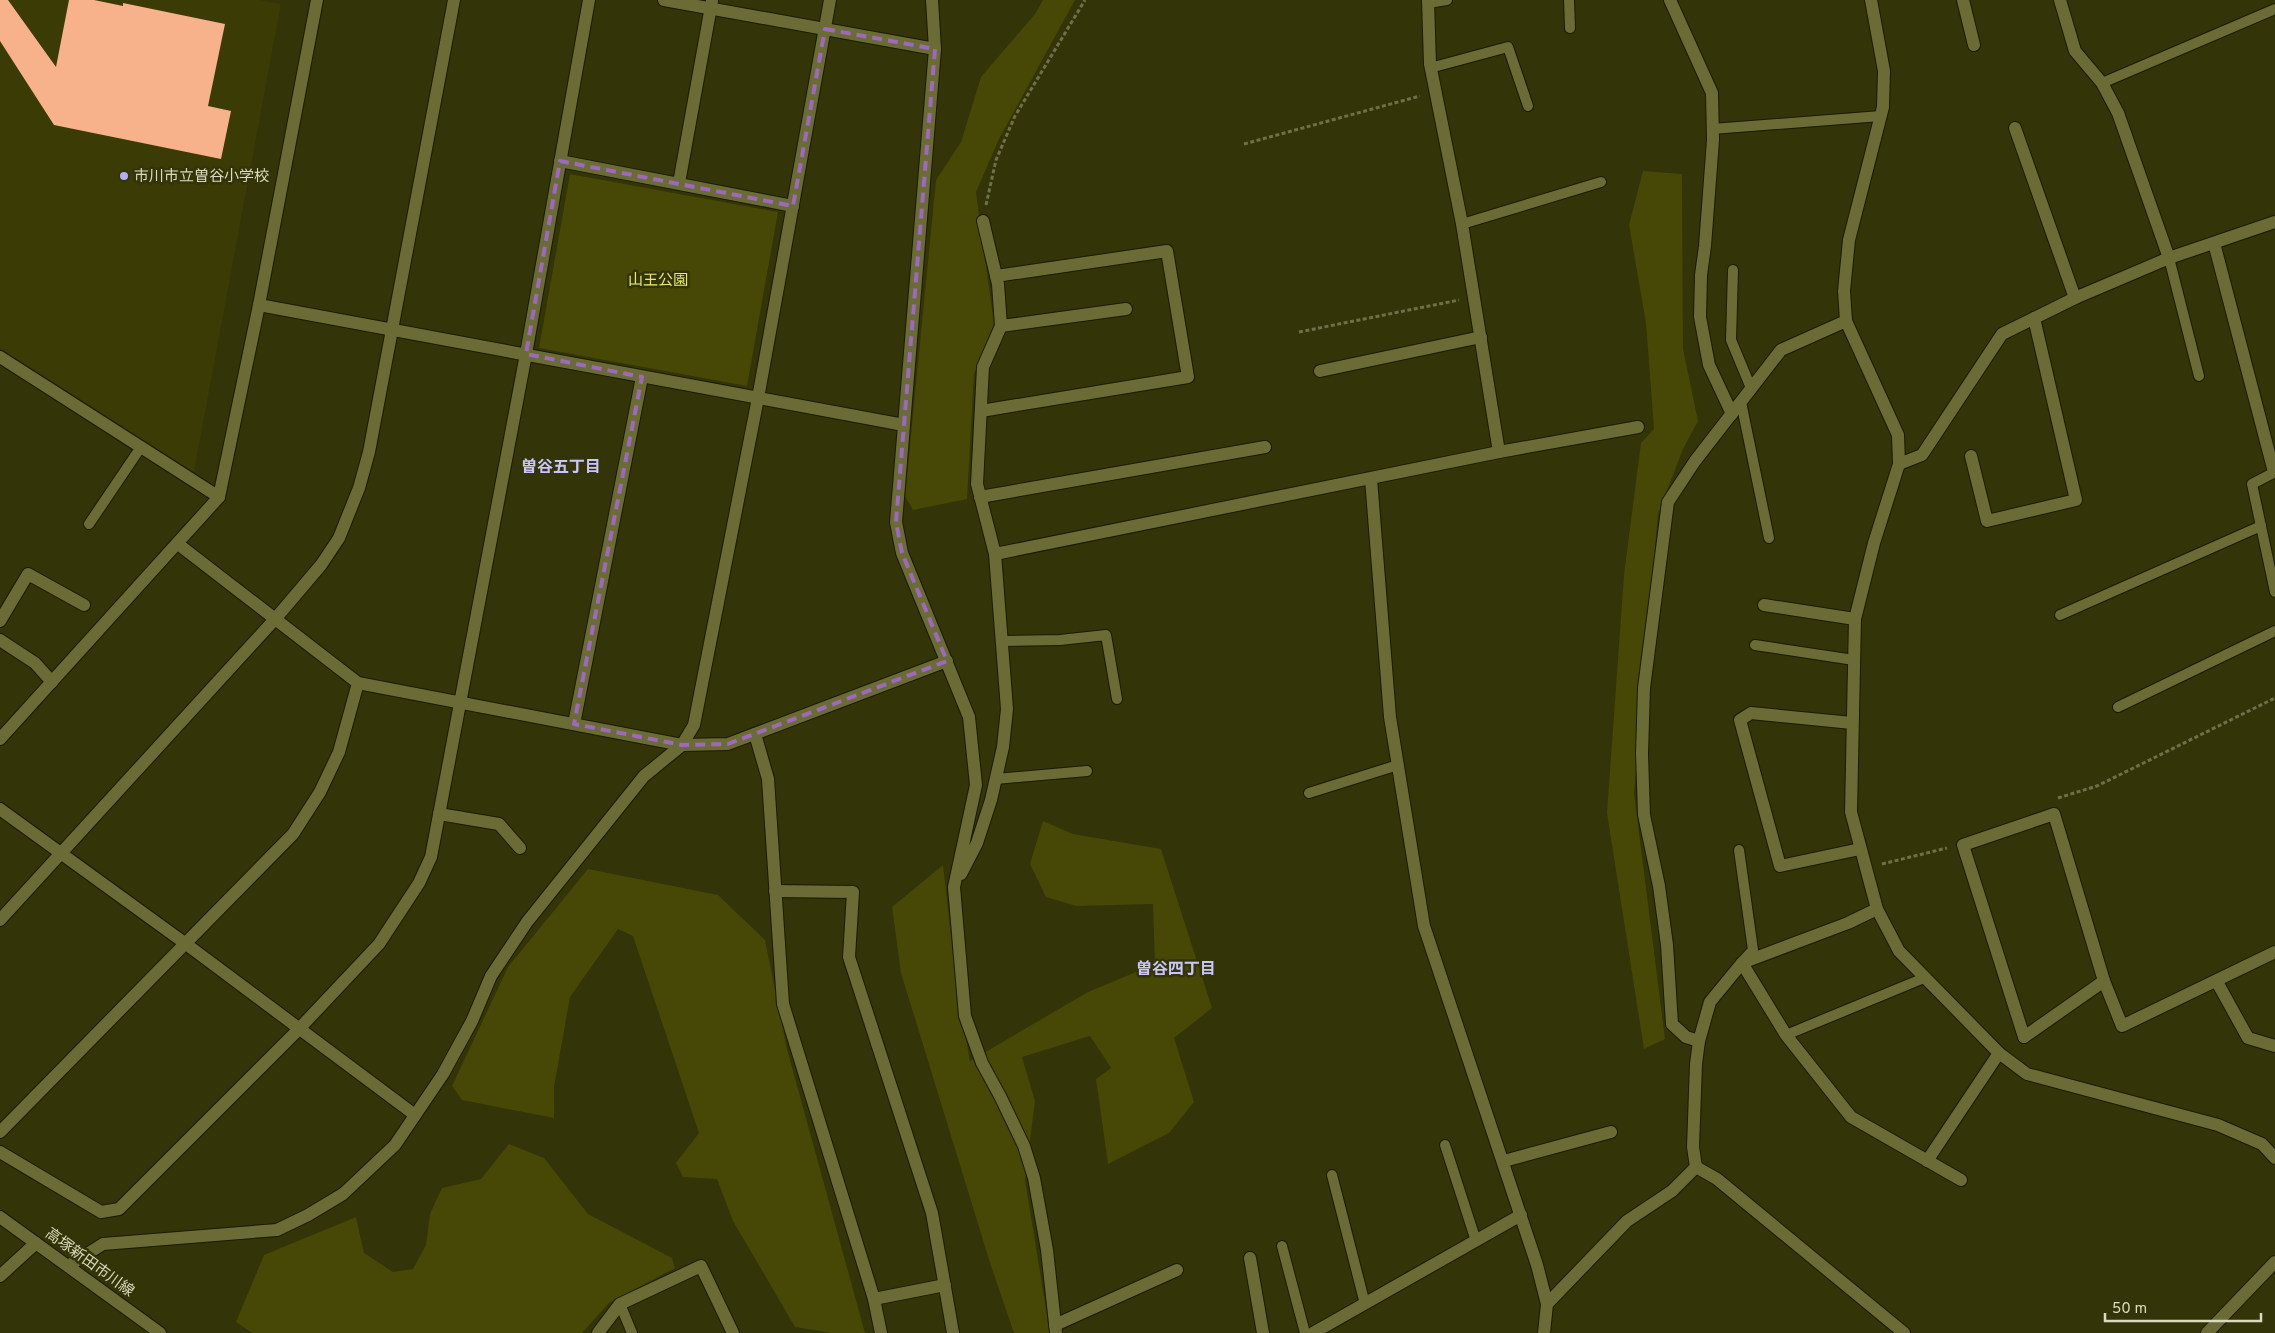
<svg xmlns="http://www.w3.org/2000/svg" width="2275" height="1333" viewBox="0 0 2275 1333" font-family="Overpass,'Noto Sans JP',sans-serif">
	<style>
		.built { fill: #3a3b05 }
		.green { fill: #474706 }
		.building { fill: #f8b28b }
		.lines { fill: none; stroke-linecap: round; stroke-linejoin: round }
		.service-casing { stroke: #1b1b00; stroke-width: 12 }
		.pedestrian-casing { stroke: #1b1b00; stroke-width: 14 }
		.minor-casing { stroke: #1b1b00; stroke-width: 14 }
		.tertiary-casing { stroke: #1b1b00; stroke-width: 14 }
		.secondary-casing { stroke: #1b1b00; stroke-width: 14 }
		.path { stroke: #6f7049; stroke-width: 3; stroke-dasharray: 4 2.5; stroke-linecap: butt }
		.service { stroke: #6b6c35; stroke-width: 10 }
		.pedestrian { stroke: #6b6c35; stroke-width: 12 }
		.minor { stroke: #6b6c35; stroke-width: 12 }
		.tertiary { stroke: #6b6c35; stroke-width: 12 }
		.secondary { stroke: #6b6c35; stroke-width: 12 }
		.marked { fill: none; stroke: #9c69bf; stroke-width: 4; stroke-dasharray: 10 6; stroke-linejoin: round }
		.poi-dot { fill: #b6acf8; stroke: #333407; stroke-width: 2 }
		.labels { text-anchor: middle; stroke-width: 5; stroke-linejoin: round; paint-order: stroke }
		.poi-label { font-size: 15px; fill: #d9dbbe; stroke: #333407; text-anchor: start }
		.park-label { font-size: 15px; fill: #e9ec69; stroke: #333407 }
		.street-label { font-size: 15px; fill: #d9dbbe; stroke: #333407 }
		.neighbourhood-label { font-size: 16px; font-weight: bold; fill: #cbc5fe; stroke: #333407 }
	</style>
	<rect width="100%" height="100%" fill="#333407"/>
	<path class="built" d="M0,0H260L281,4L194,472L0,348Z"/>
	<g class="green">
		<path d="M1043,0H1075L999,139L976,192L994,324L974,374L967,499L913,510L905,496L936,180L961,142L981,77L1035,14Z"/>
		<path d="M1643,171L1682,174L1683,349L1698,421L1683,449L1658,514L1634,793L1665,1039L1644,1049L1607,813L1624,575L1641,443L1654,429L1646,323L1629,225Z"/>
		<path d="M570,174L778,212L747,386L539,348Z"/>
		<path d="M1043,821L1073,834L1161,849L1212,1008L1174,1038L1194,1102L1169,1133L1108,1164L1096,1079L1111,1068L1090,1036L1022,1057L1035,1101L1025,1180L1050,1333H1014L991,1266L901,973L892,907L943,865L957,989L970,1061L1088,992L1155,964L1153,904L1076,906L1046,897L1030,864Z"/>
		<path d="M588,869L718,895L765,940L787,1049L865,1333H832L795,1327L733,1221L717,1179L683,1177L676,1163L699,1133L633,936L618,929L570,997L554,1087V1118L462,1100L452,1086L508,967Z"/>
		<path d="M509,1144L544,1158L588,1214L672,1258L675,1268L609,1303L582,1333H252L236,1322L264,1255L356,1217L364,1253L393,1272L413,1269L426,1245L430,1214L442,1188L481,1179Z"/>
	</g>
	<path class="building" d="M0,0H8L56,67L69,0H94L123,6V3L225,24L208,106L231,111L221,159L54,125L0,41Z"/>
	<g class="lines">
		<g class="service-casing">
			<g id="service">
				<path d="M1569,0L1570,28"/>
				<path d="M1428,3L1447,0"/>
				<path d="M1430,68L1508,47L1528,106"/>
				<path d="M2102,83L2275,9"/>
				<path d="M1712,129L1881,116"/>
				<path d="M1462,224L1601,182"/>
				<path d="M2169,258L2199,376"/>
				<path d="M1733,270L1731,340L1751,388"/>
				<path d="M1741,402L1769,538"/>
				<path d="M2275,472L2252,484L2275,592"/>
				<path d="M89,524L141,447"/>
				<path d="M2060,615L2261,526"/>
				<path d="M1002,641L1060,640L1106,635L1117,699"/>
				<path d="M1755,645L1854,660"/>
				<path d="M2118,707L2275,631"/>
				<path d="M996,779L1087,771"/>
				<path d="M1309,793L1398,765"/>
				<path d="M1739,850L1753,950L1742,962"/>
				<path d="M1786,1035L1924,978"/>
				<path d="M1445,1145L1476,1241"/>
				<path d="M1332,1175L1365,1304"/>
				<path d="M1282,1246L1305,1333"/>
				<path d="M620,1304L632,1333"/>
			</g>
		</g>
		<g class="pedestrian-casing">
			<path id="pedestrian" d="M2024,1037L2104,981"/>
		</g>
		<g class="minor-casing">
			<g id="minor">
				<path d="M664,0L935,49"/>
				<path d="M932,0L935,49L896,522L902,553L969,717L976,785L954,887L965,1016L982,1063L1000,1096L1024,1146L1034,1178L1047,1250L1056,1333"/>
				<path d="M1428,0L1430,64L1462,224L1499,452"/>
				<path d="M1670,0L1712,93L1713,140L1705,246L1701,275L1700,317L1709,365L1732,414"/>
				<path d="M1871,0L1884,71L1883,107L1849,240L1844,291L1846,321L1898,435L1899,464L1874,543L1855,619L1851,812L1877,909L1899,951L1999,1053L2027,1074L2218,1125L2262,1144L2275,1158"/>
				<path d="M1963,0L1974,45"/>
				<path d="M2060,0L2075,51L2102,83L2118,113L2169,258"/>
				<path d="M2015,128L2075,298"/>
				<path d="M560,161L793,206"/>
				<path d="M679,183L712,1"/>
				<path d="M2214,243L2274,472"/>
				<path d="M259,305L904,425"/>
				<path d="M1001,326L1126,309"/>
				<path d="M0,357L219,497"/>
				<path d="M1320,371L1481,337"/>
				<path d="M981,411L1188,377L1167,251L996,276"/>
				<path d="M1971,456L1987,521L2076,500L2034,318"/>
				<path d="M1899,464L1922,455L2002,334L2075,298L2169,258L2275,222"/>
				<path d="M1371,479L1390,717L1424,926L1537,1265L1547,1304L1544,1333"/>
				<path d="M980,497L1265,447"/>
				<path d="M178,544L358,683L682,745L728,744L947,661"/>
				<path d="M995,554L1499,452L1638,427"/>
				<path d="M1764,605L1855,619"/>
				<path d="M0,621L28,574L84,605"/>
				<path d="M0,640L35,663L52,682"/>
				<path d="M1852,723L1751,713L1740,720L1780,866L1860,849"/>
				<path d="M574,724L642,377"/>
				<path d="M755,734L768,779L783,1004L874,1299L881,1333"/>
				<path d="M0,739L219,497L259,305L317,0"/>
				<path d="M0,809L186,944L415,1115"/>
				<path d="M439,814L499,824L520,848"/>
				<path d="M961,874L977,843L991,800L1003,747L1007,709L995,554L977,484L983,367L1001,326L998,284L983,221"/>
				<path d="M775,891L853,892L849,957L932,1213L953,1333"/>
				<path d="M1742,963L1786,1035L1851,1117L1961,1180"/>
				<path d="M2217,982L2248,1038L2275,1046"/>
				<path d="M2024,1037L1963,845L2054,814L2104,981L2122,1026L2275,952"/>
				<path d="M1699,1041L1686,1037L1672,1024L1667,945L1659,886L1644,815L1642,754L1644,688L1668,502L1695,461L1781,350L1846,321"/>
				<path d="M0,1132L293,834L320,792L339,752L358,683"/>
				<path d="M0,1152L101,1212L119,1209L298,1030L379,944L419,883L431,857L526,354L589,0"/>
				<path d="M1504,1161L1611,1132"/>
				<path d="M1927,1161L1999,1053"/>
				<path d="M1696,1167L1693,1147L1696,1064L1699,1041L1710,1002L1742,963L1848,923L1877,909"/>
				<path d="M1696,1167L1717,1179L1904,1333"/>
				<path d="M1250,1258L1263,1333"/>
				<path d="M68,1266L103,1244L277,1230L308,1215L343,1194L395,1145L443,1074L472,1021L491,976L527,922L644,776L682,745L694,725L758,398L830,0"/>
				<path d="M0,1276L36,1243"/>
				<path d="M874,1299L945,1285"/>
				<path d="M1547,1304L1627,1221L1672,1191L1696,1167"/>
				<path d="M1055,1325L1177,1270"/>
				<path d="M598,1333L620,1304L701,1266L733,1333"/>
				<path d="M1313,1333L1521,1215"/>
				<path d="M2207,1333L2275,1262"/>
			</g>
		</g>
		<g class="tertiary-casing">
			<path id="tertiary" d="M0,920L276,618L321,565L339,538L359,488L369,452L454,0"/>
		</g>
		<g class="secondary-casing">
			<path id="secondary" d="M0,1217L160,1333"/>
		</g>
		<g class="path">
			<path d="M1244,144L1420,96"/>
			<path d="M986,205L996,160L1015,116L1085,0"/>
			<path d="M1299,332L1459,300"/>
			<path d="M2058,798L2097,786L2275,698"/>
			<path d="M1882,864L1947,848"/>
		</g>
		<use href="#service" class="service"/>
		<use href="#pedestrian" class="pedestrian"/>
		<use href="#minor" class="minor"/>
		<use href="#tertiary" class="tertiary"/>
		<use href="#secondary" class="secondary"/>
	</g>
	<path class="marked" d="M825,29L935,49L896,522L902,553L947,661L728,744L682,745L574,724L642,377L526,354L560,161L793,206Z"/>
	<circle class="poi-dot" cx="124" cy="176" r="5"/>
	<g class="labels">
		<g class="poi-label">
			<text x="134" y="181">市川市立曽谷小学校</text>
		</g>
		<g class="park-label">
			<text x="658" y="285">山王公園</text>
		</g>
		<g class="street-label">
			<text transform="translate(90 1262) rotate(36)" y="5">高塚新田市川線</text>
		</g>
		<g class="neighbourhood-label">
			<text x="561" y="472">曽谷五丁目</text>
			<text x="1176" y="974">曽谷四丁目</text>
		</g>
	</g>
	<path d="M2105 1313v8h156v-8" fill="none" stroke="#d9dbbe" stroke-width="2.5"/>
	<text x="2112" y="1313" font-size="15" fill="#d9dbbe" stroke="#333407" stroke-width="4" paint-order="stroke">50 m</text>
</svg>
